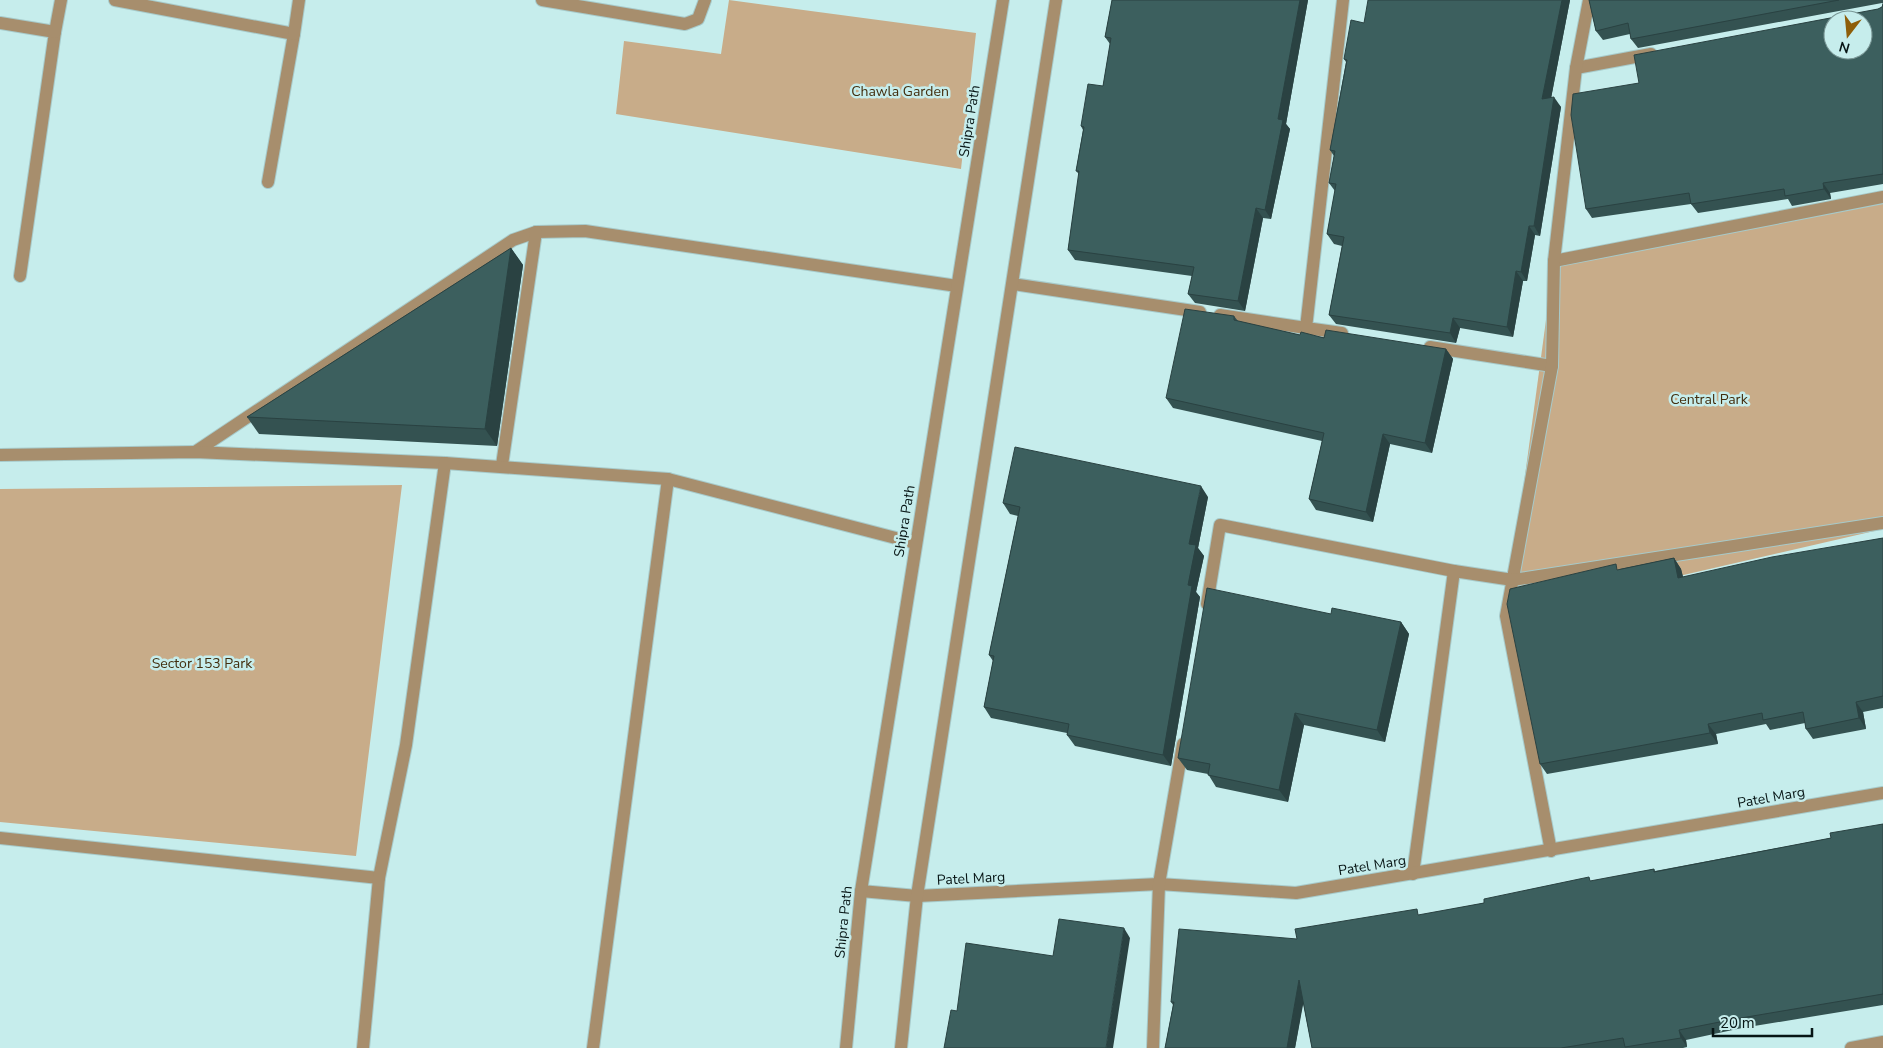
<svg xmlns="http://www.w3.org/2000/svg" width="1883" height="1048" viewBox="0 0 1883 1048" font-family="'Nunito Sans',sans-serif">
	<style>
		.green { fill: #c8ac89 }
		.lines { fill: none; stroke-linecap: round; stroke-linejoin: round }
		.minor-casing { stroke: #a7caca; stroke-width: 14 }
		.minor { stroke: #a78e6d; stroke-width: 12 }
		.wall { fill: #345251 }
		.shaded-wall { fill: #2a4242 }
		.building { fill: #3c5f5e; stroke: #2a4242; fill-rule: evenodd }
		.labels { text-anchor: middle; stroke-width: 5; stroke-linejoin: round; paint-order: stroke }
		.park-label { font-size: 14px; fill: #432e0e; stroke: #c6edec }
		.street-label { font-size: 14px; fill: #071515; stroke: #c6edec }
	</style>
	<rect width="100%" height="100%" fill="#c6edec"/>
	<g class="green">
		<path d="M729,0L976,33L961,169L616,114L624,41L721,54Z"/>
		<path d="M1883,197V529L1506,616L1554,261Z"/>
		<path d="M402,485L356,856L0,822V489Z"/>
	</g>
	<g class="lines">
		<g class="minor-casing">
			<g id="minor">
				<path d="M115,0L294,34L268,182"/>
				<path d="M542,0L685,24L698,19L705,0"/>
				<path d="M0,23L55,32L20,276"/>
				<path d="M55,32L61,0"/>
				<path d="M294,34L299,0"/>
				<path d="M1576,68L1651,54"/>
				<path d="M1554,261L1883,197"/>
				<path d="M1013,284L1200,312"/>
				<path d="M1220,315L1306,328"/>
				<path d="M1342,333L1306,328L1343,0"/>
				<path d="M1430,347L1552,366"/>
				<path d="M195,452L513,240L536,232L585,231L957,286"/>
				<path d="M0,455L195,452L445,463"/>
				<path d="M502,465L536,232"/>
				<path d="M1207,604L1220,525L1454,571"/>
				<path d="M0,838L379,878"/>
				<path d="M1551,851L1506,616L1552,366L1554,261L1576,68L1589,0"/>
				<path d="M1413,874L1454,571L1513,580L1883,523"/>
				<path d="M861,891L917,896L1159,884L1296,893L1883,793"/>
				<path d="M363,1048L379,878L406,745L445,463L668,479L915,543"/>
				<path d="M593,1048L668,479"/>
				<path d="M846,1048L861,891L1003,0"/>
				<path d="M901,1048L917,896L1056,0"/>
				<path d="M1153,1048L1159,884L1183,744"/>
				<path d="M1851,1048L1883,1042"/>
			</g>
		</g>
		<use href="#minor" class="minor"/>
	</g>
	<g class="wall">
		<path d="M1112,0H1308L1286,124L1290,129L1271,219L1263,218L1245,311L1195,303L1188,294L1192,276L1075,260L1068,250L1079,174L1076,171L1083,130L1081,126L1103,86L1110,44L1105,37Z"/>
		<path d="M1570,0L1551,98L1561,107L1540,236L1535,235L1527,281H1523L1513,337L1460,328L1456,343L1336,324L1329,315L1342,246L1334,244L1327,234L1335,191L1329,183L1334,156L1330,150L1346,62L1344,59L1364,23Z"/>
		<path d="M1589,0H1883V4L1882,3L1638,48L1631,39L1630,34L1603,40L1596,31Z"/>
		<path d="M1883,4V184L1830,193L1831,199L1792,206L1788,199L1698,213L1691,204L1592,218L1586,209L1639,83L1878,9L1882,7Z"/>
		<path d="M511,248L523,265L497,446L259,434L247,417Z"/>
		<path d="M1234,316L1238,321L1300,335L1446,349L1453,359L1432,453L1390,444L1373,522L1316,510L1309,499L1322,441L1173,408L1166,398Z"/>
		<path d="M1208,497L1198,548L1204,556L1196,592L1200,597L1171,766L1075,746L1067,735V733L991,718L984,707L993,661L989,655L1018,516L1010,514L1003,503Z"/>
		<path d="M1883,538V708L1863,712L1866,729L1813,739L1806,729L1805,723L1770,730L1766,724L1716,734L1718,744L1547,774L1540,764L1620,569L1674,558L1681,569L1683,577Z"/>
		<path d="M1331,614L1401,622L1409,634L1385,742L1304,725L1288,802L1216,787L1208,774L1187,770L1178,758Z"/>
		<path d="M1883,824V1005L1742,1028L1686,1040L1687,1047L1683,1048H1312L1303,1002L1295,1048H1165L1173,1005L1171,1002L1297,939L1421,915L1484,903L1593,881L1654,869L1655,871L1831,838Z"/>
	</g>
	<g class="shaded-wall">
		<path d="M1300,0H1308L1286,124L1290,129L1271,219L1265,210L1278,119Z"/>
		<path d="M1562,0H1570L1549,109L1542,99Z"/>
		<path d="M1554,97L1561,107L1540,236L1534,226Z"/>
		<path d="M1823,183L1830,193L1831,199L1824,189Z"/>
		<path d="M1256,208L1263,218L1245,311L1238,301Z"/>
		<path d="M1529,226L1535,235L1527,281L1521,272Z"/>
		<path d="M511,248L523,265L497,446L485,429Z"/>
		<path d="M1516,271L1523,281L1513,337L1507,327Z"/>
		<path d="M1453,318L1460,328L1456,343L1450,333Z"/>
		<path d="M1446,349L1453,359L1432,453L1425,443Z"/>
		<path d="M1383,434L1390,444L1373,522L1366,512Z"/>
		<path d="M1201,486L1208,497L1198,548L1204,556L1196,592L1200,597L1171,766L1163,755L1188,585L1189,544Z"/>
		<path d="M1674,558L1681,569L1686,589L1678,578Z"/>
		<path d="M1401,622L1409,634L1385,742L1377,730Z"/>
		<path d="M1856,702L1863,712L1866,729L1859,718Z"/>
		<path d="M1295,713L1304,725L1288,802L1279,790Z"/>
		<path d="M1708,724L1716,734L1718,744L1710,733Z"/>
		<path d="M1124,928L1130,938L1113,1048H1106Z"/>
		<path d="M1299,980L1306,989L1295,1048H1287Z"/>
		<path d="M1679,1030L1686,1040L1687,1047L1681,1038Z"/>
	</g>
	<g class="building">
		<path d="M1112,0H1300L1278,119L1283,120L1265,210L1256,208L1238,301L1188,294L1194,267L1068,250L1079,171H1076L1084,127L1081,126L1088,84L1103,86L1111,38L1105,37Z"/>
		<path d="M1368,0H1562L1542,99L1554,97L1534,226H1529L1521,272L1516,271L1507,327L1453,318L1450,333L1329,315L1344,237L1327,234L1336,184L1329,183L1335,151L1330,150L1347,60L1344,59L1351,20L1364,23Z"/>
		<path d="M1589,0H1839L1631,39L1628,23L1596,31Z"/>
		<path d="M1883,4V174L1823,183L1824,189L1785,196L1784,189L1691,204L1689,193L1586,209L1571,115L1573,94L1639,83L1634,55L1878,9L1882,7ZM1833,20H1863V50H1833Z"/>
		<path d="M511,248L485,429L247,417Z"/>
		<path d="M1185,309L1234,316V320L1300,335L1301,332L1324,338L1326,330L1446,349L1425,443L1383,434L1366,512L1309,499L1324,433L1166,398Z"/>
		<path d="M1015,447L1201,486L1189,544L1196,545L1188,585L1192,586L1163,755L1067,735L1069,724L984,707L994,656L989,655L1020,507L1003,503Z"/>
		<path d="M1883,538V696L1856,702L1859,718L1806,729L1803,712L1763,720L1762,713L1708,724L1710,733L1540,764L1507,604L1510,589L1616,564L1617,570L1674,558L1678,578L1772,557Z"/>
		<path d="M1207,588L1331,614L1332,608L1401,622L1377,730L1295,713L1279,790L1208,775L1210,764L1178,758Z"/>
		<path d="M1883,824V994L1735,1019L1679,1030L1681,1038L1625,1047L1623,1038L1561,1048H1312L1299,980L1287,1048H1165L1174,1002H1171L1179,929L1297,939L1295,929L1417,909L1418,915L1484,903V899L1589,877L1590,881L1654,869V872L1831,838L1830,833Z"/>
		<path d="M1059,919L1124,928L1106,1048H944L951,1010L957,1011L966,943L1053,956Z"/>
	</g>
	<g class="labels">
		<g class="park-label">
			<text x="900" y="96">Chawla Garden</text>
			<text x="1709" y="404">Central Park</text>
			<text x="202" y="668">Sector 153 Park</text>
		</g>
		<g class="street-label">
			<text transform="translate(969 121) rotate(-81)" y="5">Shipra Path</text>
			<text transform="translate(904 521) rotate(-81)" y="5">Shipra Path</text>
			<text transform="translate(1771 797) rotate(-10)" y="5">Patel Marg</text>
			<text transform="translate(1372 865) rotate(-9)" y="5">Patel Marg</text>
			<text transform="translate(971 878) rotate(-3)" y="5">Patel Marg</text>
			<text transform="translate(843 922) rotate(-84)" y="5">Shipra Path</text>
		</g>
	</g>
	<g transform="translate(1848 35) rotate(196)"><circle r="24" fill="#c6edec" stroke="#7a9796"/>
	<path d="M0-4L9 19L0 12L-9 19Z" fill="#8e5e09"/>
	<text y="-8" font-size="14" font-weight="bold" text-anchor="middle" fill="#071515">N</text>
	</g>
	<path d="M1713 1028v8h99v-8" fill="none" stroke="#071515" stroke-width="2.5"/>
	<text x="1720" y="1028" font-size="15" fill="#071515" stroke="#c6edec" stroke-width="4" paint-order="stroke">20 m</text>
</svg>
